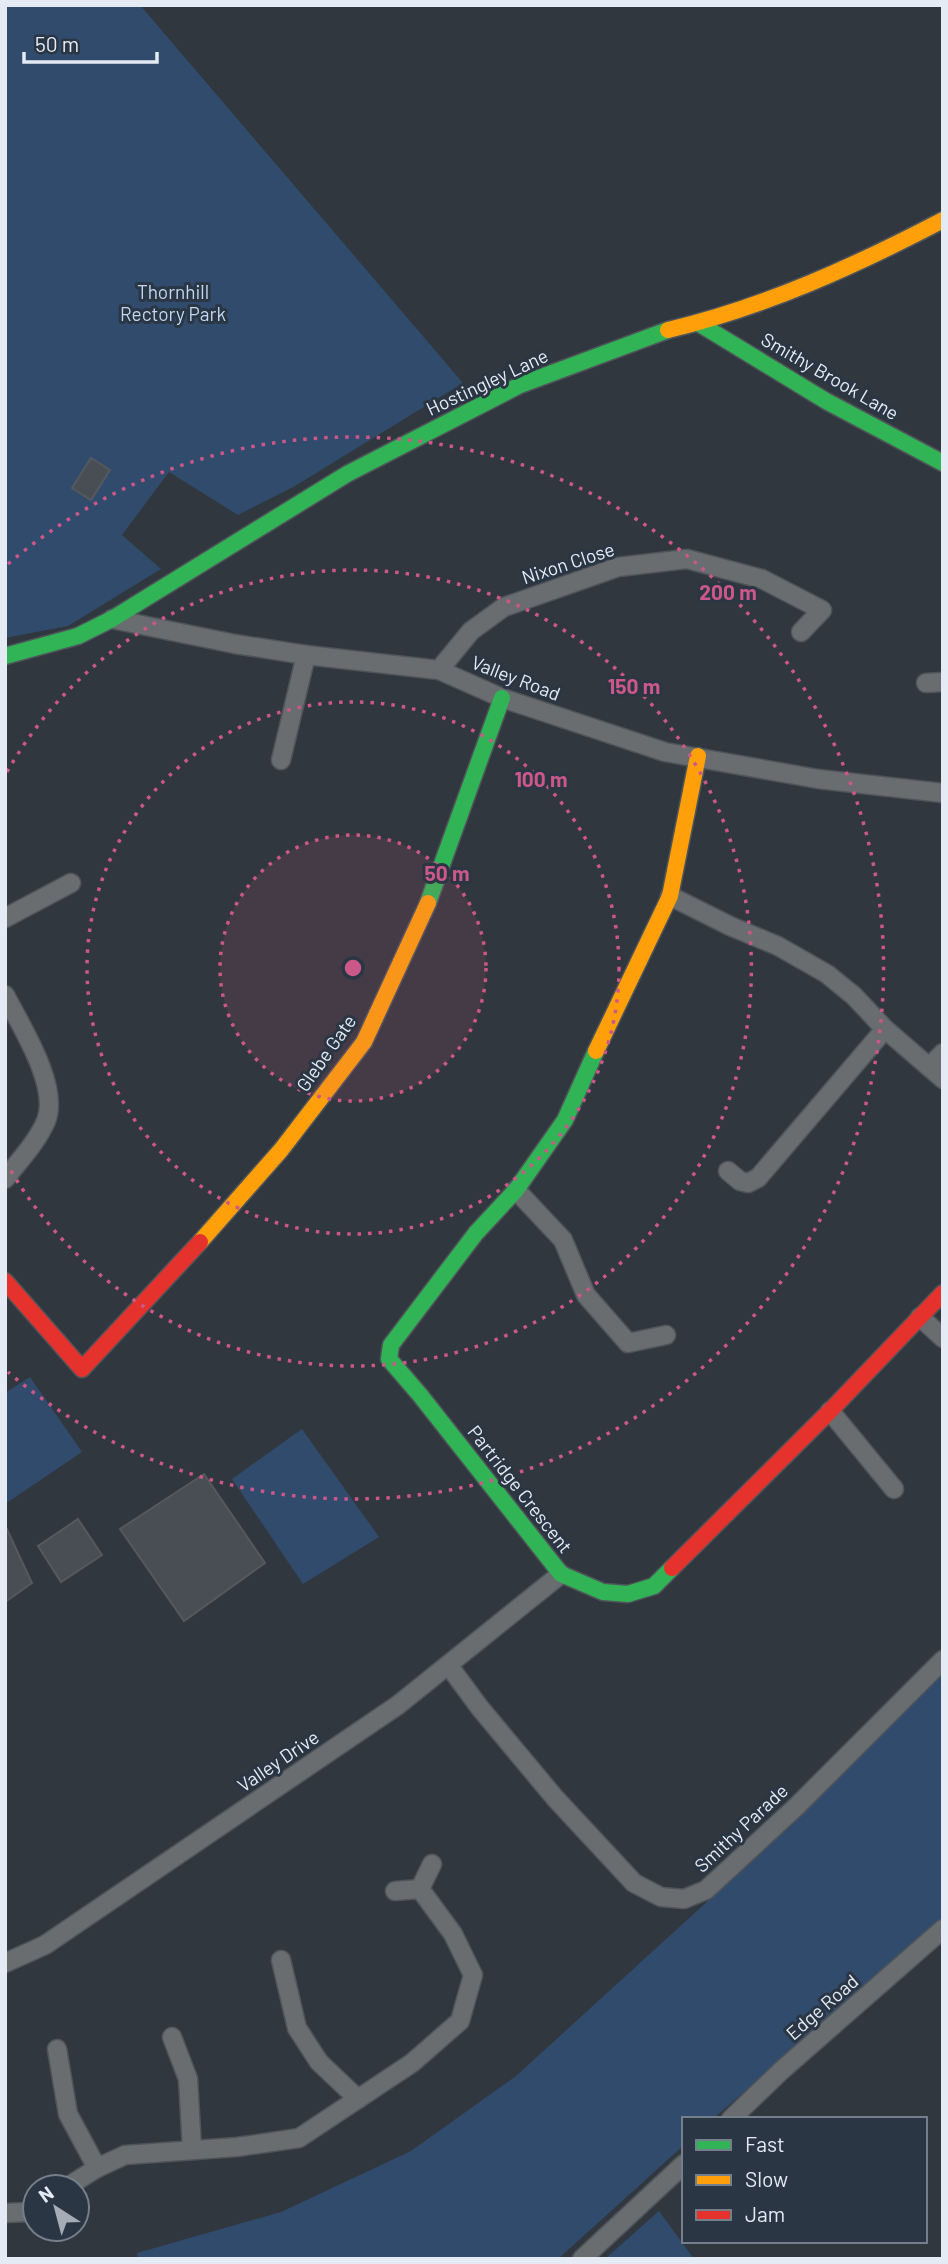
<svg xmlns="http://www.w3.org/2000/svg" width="948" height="2264" viewBox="0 0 948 2264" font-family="Barlow,sans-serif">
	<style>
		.green { fill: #314b6d }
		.building { fill: #494e54; stroke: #545960; stroke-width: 2 }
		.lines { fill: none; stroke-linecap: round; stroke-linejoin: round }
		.street-casing { stroke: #4e545a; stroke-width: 21 }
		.fast-casing { stroke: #4e545a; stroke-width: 19 }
		.slow-casing { stroke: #4e545a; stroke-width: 19 }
		.jam-casing { stroke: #4e545a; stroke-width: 19 }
		.street { stroke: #6a6d70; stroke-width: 18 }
		.fast { stroke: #30b455; stroke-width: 16 }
		.slow { stroke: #ff9f0a; stroke-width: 16 }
		.jam { stroke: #e5322d; stroke-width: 16 }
		.ring { fill: none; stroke: #cc5789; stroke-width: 3.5; stroke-dasharray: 3.5 7 }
		.labels { text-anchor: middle; stroke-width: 6; stroke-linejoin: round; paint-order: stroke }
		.park-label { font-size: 19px; fill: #c2d7f3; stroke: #2b3644 }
		.street-label { font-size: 19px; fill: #e4ebf5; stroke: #2b3644 }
		.centre { fill: #cc5789; stroke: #2b3644; stroke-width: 3.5 }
		.ring-label { font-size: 21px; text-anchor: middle; font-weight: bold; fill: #cc5789; stroke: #2b3644; stroke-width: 6; stroke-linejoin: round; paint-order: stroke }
	</style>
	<rect width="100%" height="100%" fill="#31373e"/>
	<g class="green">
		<path d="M5,5H140L463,383L295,486L238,515L169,472L122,535L161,569L68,626L5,638Z"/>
		<path d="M30,1377L82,1452L5,1504V1393Z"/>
		<path d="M302,1429L379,1537L303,1584L232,1479Z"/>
		<path d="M943,1673V1918L713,2119H684V2145L558,2259H138L137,2253L281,2212L411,2151L516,2076L800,1817L879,1735Z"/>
		<path d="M659,2211L694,2259H605Z"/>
	</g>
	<g class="building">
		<path d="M91,458L110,470L91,500L72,488Z"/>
		<path d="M204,1474L265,1563L184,1621L120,1529Z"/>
		<path d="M78,1519L102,1555L61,1582L38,1546Z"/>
		<path d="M5,1525L32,1583L5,1602Z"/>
	</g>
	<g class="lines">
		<g class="street-casing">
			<g id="street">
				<path d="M112,619L235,644L306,655L439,670L502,698L665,752L818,779L943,793"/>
				<path d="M439,670L471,631L504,607L618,567L687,559L762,579L822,610L801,632"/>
				<path d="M926,683L943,682"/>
				<path d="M281,760L306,655"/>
				<path d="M670,896L730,926L778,946L827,974L854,996L885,1029L943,1079"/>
				<path d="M5,918L71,883"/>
				<path d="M5,995C21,1026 60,1087 46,1121C37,1142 19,1161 5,1179"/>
				<path d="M929,1067L943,1053"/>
				<path d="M728,1171L740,1181L748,1183L758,1178L885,1029"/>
				<path d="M516,1190L563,1240L586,1295L628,1343L666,1335"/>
				<path d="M920,1317L943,1338"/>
				<path d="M830,1411L894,1489"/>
				<path d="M449,1666L480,1708L555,1798L634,1883L661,1897L684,1899L706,1890L797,1806L943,1660"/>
				<path d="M395,1891L420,1889"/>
				<path d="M281,1960L297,2028L319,2062L358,2099"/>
				<path d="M5,1963L45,1945L398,1705L561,1574"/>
				<path d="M172,2037L188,2079L192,2149"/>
				<path d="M57,2049L68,2114L97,2168"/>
				<path d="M731,2119L782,2070L943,1929"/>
				<path d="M67,2187L97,2168L125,2155L237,2147L299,2138L412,2063L460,2021L473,1975L453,1934L420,1889L432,1864"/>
				<path d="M5,2213L29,2212L35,2208"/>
				<path d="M582,2259L684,2164"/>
			</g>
		</g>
		<g class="fast-casing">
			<g id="fast">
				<path d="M698,323L826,401L943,463"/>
				<path d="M5,656L78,636L112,619L347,474L520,385L668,330"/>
				<path d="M428,903L502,698"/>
				<path d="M596,1051L565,1120L516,1190L476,1233L391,1345L389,1359L420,1395L561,1574L603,1592L628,1594L654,1586L672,1568"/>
			</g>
		</g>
		<g class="slow-casing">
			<g id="slow">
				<path d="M668,330C765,307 855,266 943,220"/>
				<path d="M596,1051L670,896L698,756"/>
				<path d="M200,1242L281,1150L364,1042L428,903"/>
			</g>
		</g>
		<g class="jam-casing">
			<g id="jam">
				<path d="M5,1281L82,1369L200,1242"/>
				<path d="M672,1568L830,1411L943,1293"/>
			</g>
		</g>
		<use href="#street" class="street"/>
		<use href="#fast" class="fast"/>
		<use href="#slow" class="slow"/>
		<use href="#jam" class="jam"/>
	</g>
	<circle cx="353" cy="968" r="133" fill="#cc5789" fill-opacity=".12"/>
	<g class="ring">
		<circle cx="353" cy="968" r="133"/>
		<circle cx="353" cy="968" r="266"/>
		<path d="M7 772A398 398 0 1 1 7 1164"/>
		<path d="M8 564A531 531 0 1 1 8 1372"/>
	</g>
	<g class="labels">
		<g class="park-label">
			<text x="173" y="299">Thornhill<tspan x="173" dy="22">Rectory Park</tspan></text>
		</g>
		<g class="street-label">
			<text transform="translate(830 376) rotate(30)" y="7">Smithy Brook Lane</text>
			<text transform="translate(487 382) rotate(-25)" y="7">Hostingley Lane</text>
			<text transform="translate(568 563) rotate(-18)" y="7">Nixon Close</text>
			<text transform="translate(516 678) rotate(21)" y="7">Valley Road</text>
			<text transform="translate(326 1053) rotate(-55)" y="7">Glebe Gate</text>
			<text transform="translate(520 1489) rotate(52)" y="7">Partridge Crescent</text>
			<text transform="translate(278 1761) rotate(-34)" y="7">Valley Drive</text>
			<text transform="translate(741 1828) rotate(-43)" y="7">Smithy Parade</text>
			<text transform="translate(822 2007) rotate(-41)" y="7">Edge Road</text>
		</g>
	</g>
	<circle cx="353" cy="968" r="10" class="centre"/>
	<g class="ring-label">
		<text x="728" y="600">200 m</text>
		<text x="634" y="694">150 m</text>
		<text x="541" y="787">100 m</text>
		<text x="447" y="881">50 m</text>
	</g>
	<rect width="948" height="2264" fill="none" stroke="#e4ebf5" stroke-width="14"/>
	<rect x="682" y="2117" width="245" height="126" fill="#2b3644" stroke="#757e8b" stroke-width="2"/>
	<rect x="696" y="2140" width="35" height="10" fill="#30b455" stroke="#757e8b" stroke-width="2"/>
	<text x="745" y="2152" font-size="21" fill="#e4ebf5">Fast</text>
	<rect x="696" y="2175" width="35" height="10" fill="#ff9f0a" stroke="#757e8b" stroke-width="2"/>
	<text x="745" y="2187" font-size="21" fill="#e4ebf5">Slow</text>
	<rect x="696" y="2210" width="35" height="10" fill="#e5322d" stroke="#757e8b" stroke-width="2"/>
	<text x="745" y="2222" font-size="21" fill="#e4ebf5">Jam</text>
	<g transform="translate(56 2208) rotate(324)"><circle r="33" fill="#2b3644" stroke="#757e8b" stroke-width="2"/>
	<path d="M0-5L12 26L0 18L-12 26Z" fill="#a5acb5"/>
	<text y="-10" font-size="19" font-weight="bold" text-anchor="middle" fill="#e4ebf5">N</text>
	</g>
	<path d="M24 52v10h133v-10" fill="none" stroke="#e4ebf5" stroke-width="3.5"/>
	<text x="35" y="52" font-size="21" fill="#e4ebf5" stroke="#2b3644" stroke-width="5" paint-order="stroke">50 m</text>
</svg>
